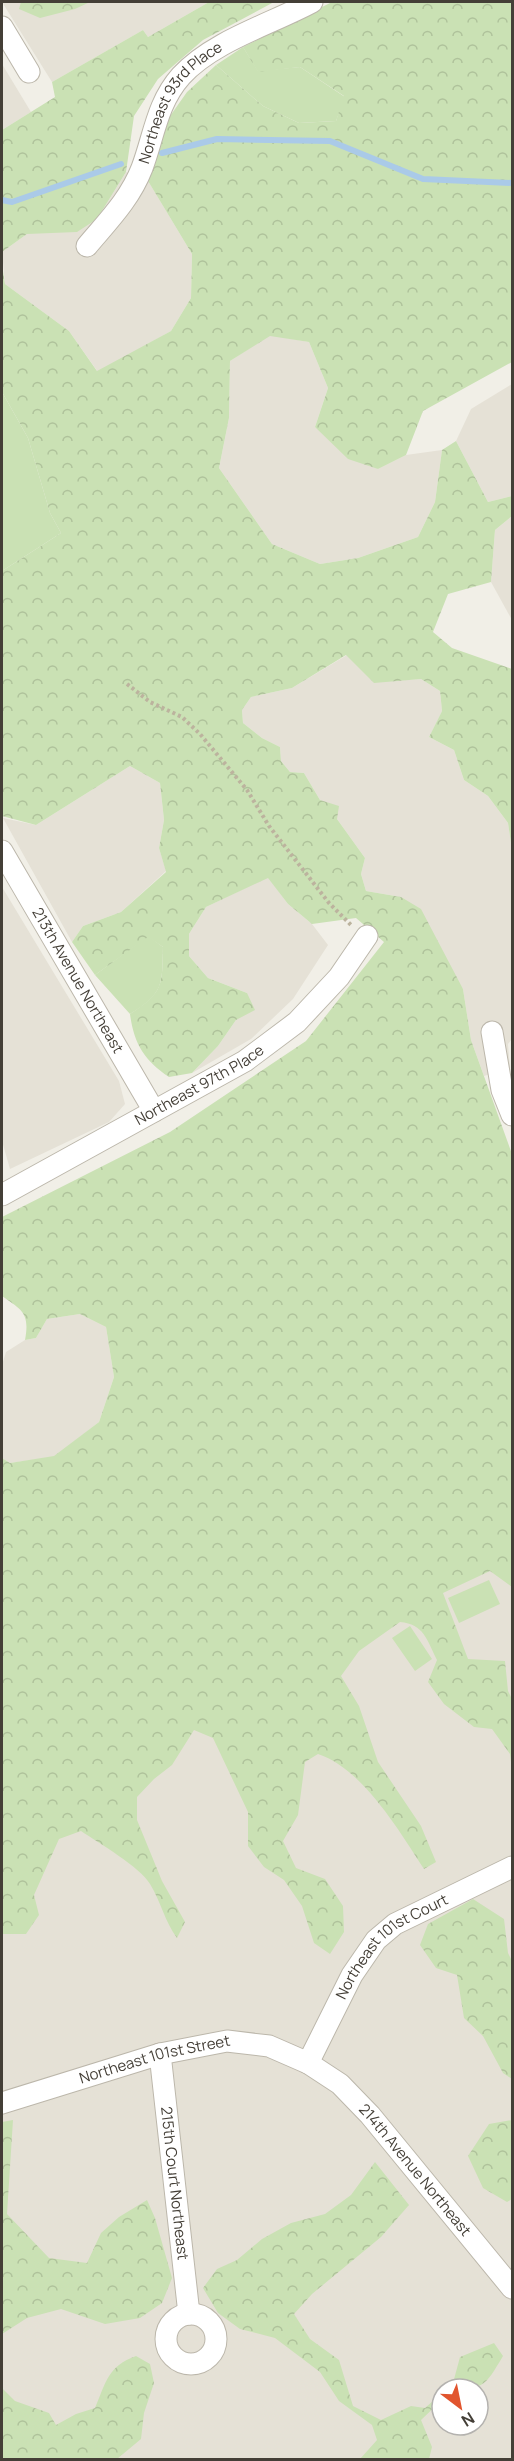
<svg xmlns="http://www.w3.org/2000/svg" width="514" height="2461" viewBox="0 0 514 2461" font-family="Manrope,sans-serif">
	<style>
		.residential { fill: #e5e1d6; fill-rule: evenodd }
		.green { fill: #cae1b4 }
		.forest { fill: url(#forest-crowns) }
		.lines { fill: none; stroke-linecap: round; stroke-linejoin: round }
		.stream { stroke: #aacae8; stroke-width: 6 }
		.minor-casing { stroke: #bcb7ab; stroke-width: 23 }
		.path { stroke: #bcb39e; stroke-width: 4; stroke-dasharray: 3 3; stroke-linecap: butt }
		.minor { stroke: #fff; stroke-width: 21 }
		.labels { text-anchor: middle; stroke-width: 6; stroke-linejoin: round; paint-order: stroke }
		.street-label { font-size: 15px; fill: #443f37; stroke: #fff }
	</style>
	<defs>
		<pattern id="forest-crowns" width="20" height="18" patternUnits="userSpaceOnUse" patternTransform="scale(1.5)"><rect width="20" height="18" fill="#cae1b4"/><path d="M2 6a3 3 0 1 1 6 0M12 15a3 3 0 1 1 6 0" fill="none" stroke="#afc29b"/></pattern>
	</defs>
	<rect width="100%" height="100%" fill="#f1efe7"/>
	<g class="residential">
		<path d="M2,2H209L148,37L143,30L52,82Z"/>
		<path d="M2,64L31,112L2,130Z"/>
		<path d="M126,172L148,181L192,254L191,298L171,331L98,372L69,331L5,284L2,252L27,234L97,219Z"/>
		<path d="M270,335L309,342L328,388L315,427L378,469L406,455L442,450L435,502L418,537L358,558L320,564L272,544L219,468L229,418L230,361Z"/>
		<path d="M512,384V496L488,502L456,441L471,409Z"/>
		<path d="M512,516V620L491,582L495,530Z"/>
		<path d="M347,655L374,682L421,679L440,691L442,711L429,737L454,750L464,780L488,796L508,823L512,850V1039L508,1044L510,1068L484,1076L471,1040L463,989L401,897L366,891L361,874L365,858L337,819L320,800L304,773L290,772L281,761L280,747L262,738L243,723L242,710L251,697L292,688Z"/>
		<path d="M130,766L160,783L164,820L159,848L166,871L121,912L83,926L72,942L3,818L36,825Z"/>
		<path d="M268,877L288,904L312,924L328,945L293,999L251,1039L192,1073L218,1046L236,1020L247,993L208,978L189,956V934L206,907Z"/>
		<path d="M2,887L119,1081L125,1104L109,1122L10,1169L2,1141Z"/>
		<path d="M80,1314L106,1327L114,1377L99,1422L54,1457L10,1463L2,1458V1365L6,1352L25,1340L36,1338L47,1319Z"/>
		<path d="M512,1515V2459H2V1803ZM442,2389H478V2425H442Z"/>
	</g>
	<g class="green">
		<path d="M243,47L258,71L300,67L345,97L336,121L299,123L263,106L216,65Z"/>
		<path d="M2,392L28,438L50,513L61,533L2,571Z"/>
		<path d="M148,936L163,947C162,985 164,993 130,1014L95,975Z"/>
		<path d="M489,1580L500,1604L459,1623L448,1598Z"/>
		<path d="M410,1626L432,1659L415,1671L392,1638Z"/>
	</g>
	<g class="forest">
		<path d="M21,2H90L75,9L40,18L19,9Z"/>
		<path d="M209,2H274L203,40L158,79L134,116L126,172L97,219L77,232L27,234L2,252V130L55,97L52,82L143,30L148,37Z"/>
		<path d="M332,2H512V362L423,411L406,455L378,469L348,459L315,427L328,388L309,342L270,336L230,361L229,418L219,468L272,544L320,564L358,558L418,537L435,502L442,450L456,441L488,502L512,496V516L495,530L491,582L448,594L433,632L452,648L512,669V850L508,823L488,796L464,780L454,750L429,737L442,711L440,691L421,679L374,683L346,655L292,688L251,697L242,710L243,723L262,738L280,747L281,761L290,772L304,773L320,800L339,806L337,819L365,858L361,874L366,891L401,897L421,909L463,989L471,1040L512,1154V1587L490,1571L443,1593L468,1659L505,1661L508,1691L512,1699V1770L510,1754L492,1729L474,1727L444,1704L428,1682L437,1660C427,1640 424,1624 400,1622L359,1651L341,1676L359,1706L378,1762L421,1826L436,1862L424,1869C400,1832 362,1768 318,1754L305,1762L298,1815L283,1841L296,1868L325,1879L343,1906L344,1932L330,1954L314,1943L302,1906L284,1880L264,1867L248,1846V1812L213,1738L194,1730L172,1765L154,1779L137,1797V1820L162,1881L185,1922L177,1938C165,1922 161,1902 150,1884C140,1867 99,1843 81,1831L59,1839L34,1895L39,1915L26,1934H2V1458L10,1463L54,1456L99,1422L114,1377L106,1327L80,1314L47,1319L36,1338L25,1340C30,1313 22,1310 2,1296V1217L170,1132L306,1041L384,942L356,918L312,924L288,904L268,878L206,907L189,934V956L208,978L247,993L255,1010L236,1020L218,1046L192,1073L169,1077C144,1060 134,1044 130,1014C164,992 162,985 163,947L148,937L95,975L72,942L83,926L121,912L166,872L159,848L164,820L160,783L130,766L36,825L2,816V571L61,533L50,513L28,438L2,392V264L5,284L69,331L97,371L171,331L191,298L192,254L148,181L163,126L187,92L216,65L263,106L299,123L336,121L344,96L300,67L258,72L243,47Z"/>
		<path d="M473,1899L504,1919L508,1953L512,1961V2079L503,2073L483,2036L464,2018L457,1975L436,1968L420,1945L428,1924Z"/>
		<path d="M13,2120L7,2214L49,2258L87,2263L101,2233L119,2217L147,2200L155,2218L172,2278L162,2303L140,2318L105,2324L61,2309L27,2318L2,2334V2122Z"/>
		<path d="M512,2120V2199L507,2202L483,2188L468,2156L489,2124Z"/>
		<path d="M375,2162L409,2205L381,2237L312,2294L294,2314L310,2339L339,2360L353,2406L381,2420L411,2406L425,2408L442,2393V2400L421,2420L432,2447L429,2459H360L377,2440L372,2425L339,2401L320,2372L275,2338L240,2329L218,2313L203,2288L217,2269L237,2260L262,2239L291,2223L325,2214L351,2195Z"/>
		<path d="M494,2343L503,2356C484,2388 484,2389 446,2389L453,2383L460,2357Z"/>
		<path d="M136,2356L150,2364L154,2383L144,2413L141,2439L117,2459H2V2388L15,2401L49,2413L56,2425L76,2414L95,2408C106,2382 108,2366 136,2356Z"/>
	</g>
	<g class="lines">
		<g class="stream">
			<path d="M162,153L217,139L330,141L423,179L512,183"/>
			<path d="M2,200L12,202L121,164"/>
		</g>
		<g class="minor-casing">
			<g id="minor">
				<path d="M2,27L29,72"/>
				<path id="s1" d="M87,246C108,221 130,199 142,168C154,136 157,103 181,76C213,41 271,24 312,2"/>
				<path id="s2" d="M2,851L154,1111"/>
				<path d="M492,1032L502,1090L512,1115"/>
				<path id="s3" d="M2,1195L245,1061L297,1022L339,977L367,936"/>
				<path id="s4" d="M160,2054L189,2314"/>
				<path id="s5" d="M308,2063L352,1975L376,1940L395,1924L512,1867"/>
				<path id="s6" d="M2,2103L160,2054L227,2041L269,2046L308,2063L340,2084L370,2115L512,2288"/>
				<circle cx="191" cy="2339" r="25"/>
			</g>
		</g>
		<path class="path" d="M127,684L150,702L182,717L200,734L247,790L269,826L329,903L351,925"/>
		<use href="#minor" class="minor"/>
	</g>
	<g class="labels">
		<g class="street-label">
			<text dy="5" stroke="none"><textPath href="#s1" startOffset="174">Northeast 93rd Place</textPath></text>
			<text dy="5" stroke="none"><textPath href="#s2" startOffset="150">213th Avenue Northeast</textPath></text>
			<text dy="5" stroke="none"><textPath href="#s3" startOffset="226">Northeast 97th Place</textPath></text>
			<text dy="5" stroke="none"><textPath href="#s5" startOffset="148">Northeast 101st Court</textPath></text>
			<text dy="5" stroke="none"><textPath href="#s6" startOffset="159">Northeast 101st Street</textPath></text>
			<text dy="5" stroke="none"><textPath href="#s6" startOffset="471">214th Avenue Northeast</textPath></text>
			<text dy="5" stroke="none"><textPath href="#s4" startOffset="130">215th Court Northeast</textPath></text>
		</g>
	</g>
	<rect width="514" height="2461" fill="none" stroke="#443f37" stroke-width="6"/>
	<g transform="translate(460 2407) rotate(148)"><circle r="28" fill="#ffffff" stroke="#b4b2af" stroke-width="1.5"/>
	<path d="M0-4.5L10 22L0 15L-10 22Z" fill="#e1552e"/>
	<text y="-9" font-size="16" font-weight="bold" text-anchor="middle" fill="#443f37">N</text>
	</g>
</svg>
